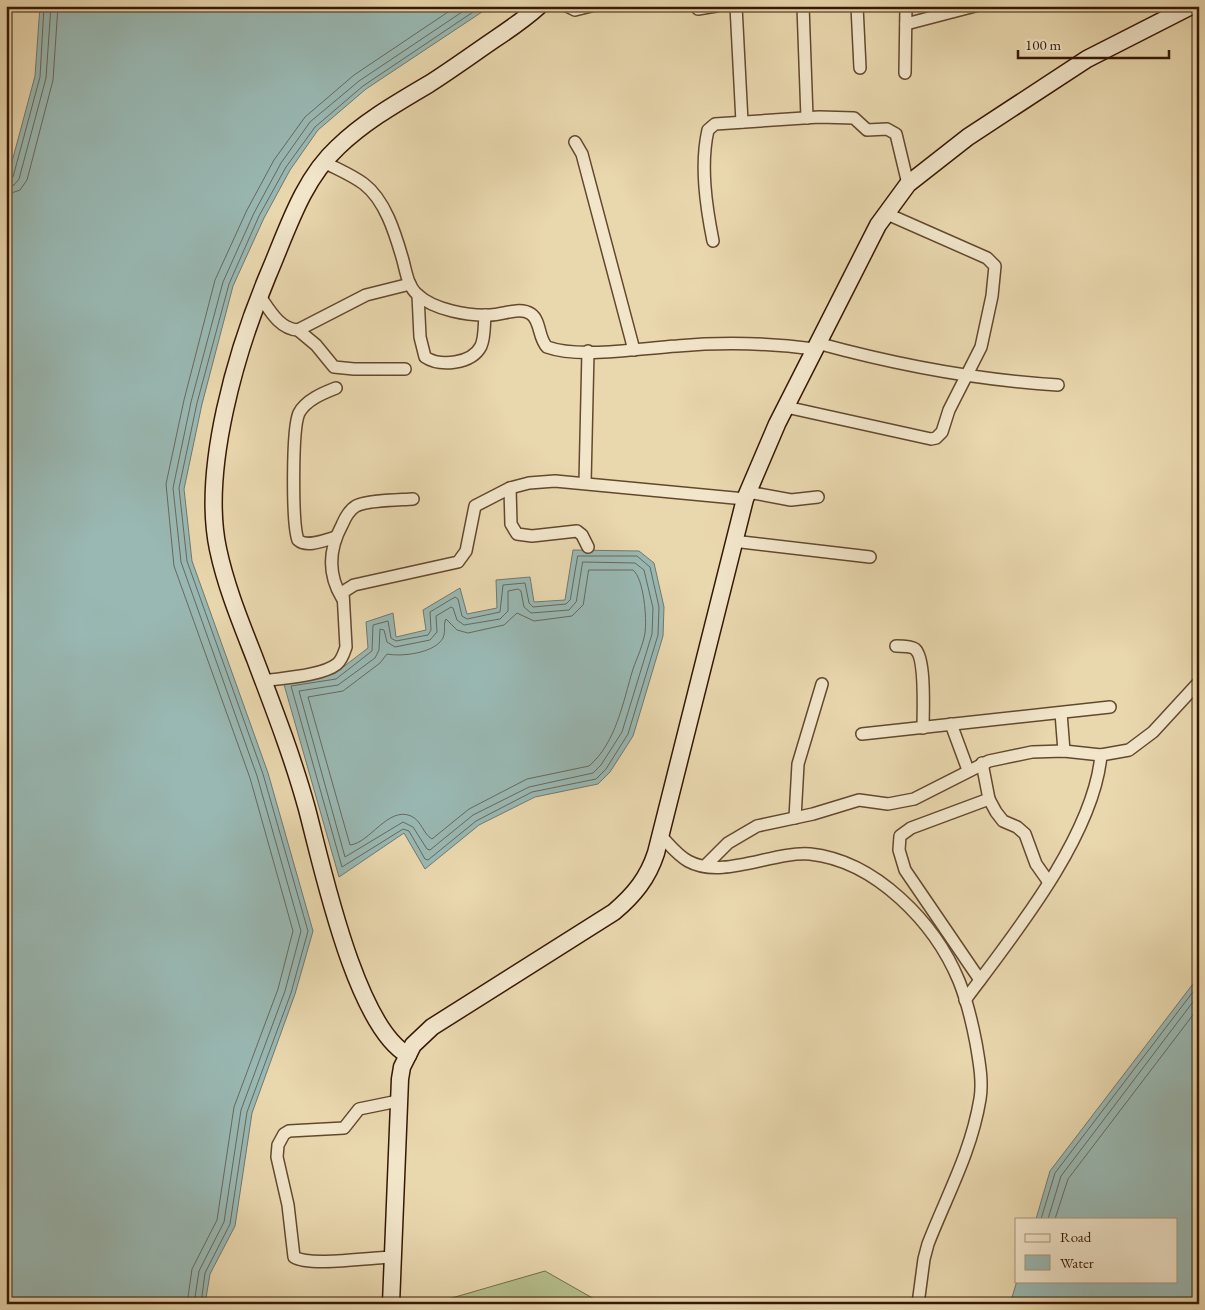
<svg xmlns="http://www.w3.org/2000/svg" width="1205" height="1310" viewBox="0 0 1205 1310" font-family="'EB Garamond',serif">
	<style>
		.green { fill: #b4bf8c; stroke: #766c48 }
		.water { fill: #99b8b3; stroke: #72786d }
		.lines { fill: none; stroke-linecap: round; stroke-linejoin: round }
		.shore { stroke: #68685b; stroke-width: 1 }
		.street-casing { stroke: #64482e; stroke-width: 14 }
		.secondary-casing { stroke: #371803; stroke-width: 19 }
		.street { stroke: #f1e5ca; stroke-width: 11 }
		.secondary { stroke: #f1e5ca; stroke-width: 16 }
	</style>
	<rect width="100%" height="100%" fill="#e9d7ae"/>
	<filter id="stains"><feTurbulence type="fractalNoise" baseFrequency=".004" numOctaves="4"/><feColorMatrix values="0 0 0 0 .2 0 0 0 0 .09 0 0 0 0 .02 0 0 0 .5 -.17"/></filter>
	<radialGradient id="worn" r=".72"><stop offset=".6" stop-color="#630" stop-opacity="0"/><stop offset="1" stop-color="#630" stop-opacity=".3"/></radialGradient>
	<path class="green" d="M545,1271L603,1304H431Z"/>
	<g class="water">
		<path d="M40,6H491L366,89L318,130L290,170L264,218L233,286L202,404L184,489L192,561L268,773L313,931L295,994L252,1113L235,1226L210,1274L205,1304H6V184L35,76Z"/>
		<path d="M573,550L639,551L654,563L664,607L663,636L633,736L610,772L598,784L535,797L479,825L425,869L404,833L339,877L283,681L334,674L368,648L366,622L393,613L396,637L426,630L423,610L460,588L467,614L497,608L496,580L530,577L534,602L565,600Z"/>
		<path d="M1199,976V1304H1010L1017,1281H1176V1219H1036L1050,1171Z"/>
	</g>
	<g class="lines">
		<g class="shore">
			<path d="M6,181L13,177L40,77L44,6"/>
			<path d="M6,187L14,185L19,179L46,78L51,6"/>
			<path d="M6,195L20,190L27,180L53,80L58,6"/>
			<path d="M578,556H637L650,567L659,607L658,635L628,734L606,769L596,779L532,792L476,821L428,860L425,859L409,831L403,829L342,867L291,686L336,679L372,651L373,625L388,621L391,638L396,641L428,635L431,630L430,612L455,597L458,599L462,616L467,619L500,612L503,585L525,583L529,603L533,607L566,604L570,600Z"/>
			<path d="M583,562L635,563L644,570L653,608L652,634L622,732L601,765L593,773L529,787L473,815L430,850L427,849L413,827L403,822L345,857L299,691L338,685L375,658L379,650L380,629L384,630L387,642L395,647L430,640L437,632L436,616L451,607L453,608L457,620L464,625L500,619L508,611V591L518,589L521,591L524,607L531,613L569,610L576,602Z"/>
			<path d="M589,570H633C644,579 647,619 645,633C643,645 637,658 633,669C623,702 616,743 589,766L527,779L469,809L432,839C423,834 422,821 411,816C388,806 370,843 350,845L308,697L343,691L380,663L387,654C402,657 435,653 443,638C446,631 443,624 446,619L457,630L468,633L504,625L517,613L534,621L572,616L583,605Z"/>
			<path d="M1041,1219L1055,1173L1199,984"/>
			<path d="M1048,1219L1061,1176L1199,994"/>
			<path d="M1055,1219L1068,1179L1199,1007"/>
			<path d="M187,1304L192,1269L217,1220L234,1107L278,989L293,931L250,778L174,566L166,484L184,400L215,280L247,210L274,160L305,117L354,75L457,6"/>
			<path d="M194,1304L199,1271L224,1222L241,1110L285,991L301,931L257,776L181,562L173,488L191,402L223,282L254,213L281,163L310,122L359,81L471,6"/>
			<path d="M201,1304L205,1273L230,1224L247,1112L291,993L308,931L263,774L187,561L179,488L197,403L229,284L259,216L286,167L315,127L363,86L482,6"/>
		</g>
		<g class="street-casing">
			<g id="street">
				<path d="M567,6L575,10L591,6"/>
				<path d="M698,6V9L716,6"/>
				<path d="M736,6L742,122"/>
				<path d="M803,6L807,118"/>
				<path d="M857,6L860,68"/>
				<path d="M906,24L975,6"/>
				<path d="M905,73L906,6"/>
				<path d="M575,142L582,154L634,350"/>
				<path d="M324,162C337,169 352,175 364,184C385,200 395,233 402,257C406,270 407,286 418,295C434,310 469,316 490,315C503,315 520,306 531,314C541,321 538,338 547,347C580,359 641,348 677,346C722,342 769,343 814,349"/>
				<path d="M713,241C706,206 700,165 708,130L715,124L819,117L854,118L867,130L887,129L896,134L908,184"/>
				<path d="M259,295C269,309 279,329 298,330L366,295L410,284"/>
				<path d="M418,295L420,337L425,357C440,367 472,364 481,346C485,337 484,325 485,315"/>
				<path d="M298,330L316,345L334,367L354,369H405"/>
				<path d="M817,343C897,365 976,380 1058,385"/>
				<path d="M786,407L931,439L936,438L942,432L949,410L981,347L992,296L995,266L987,258L885,213"/>
				<path d="M585,483L588,351"/>
				<path d="M510,488L511,524L517,534L532,536L577,531L582,535L588,547"/>
				<path d="M748,492L791,500L818,497"/>
				<path d="M336,537C325,540 307,548 298,540C292,524 292,428 299,413C306,400 323,393 336,388"/>
				<path d="M733,541L870,557"/>
				<path d="M342,598C327,573 329,549 342,525C345,518 349,510 356,506C368,500 399,500 413,499"/>
				<path d="M896,646C901,646 911,646 915,649C926,658 923,714 923,728"/>
				<path d="M263,681C282,678 322,676 337,664C342,660 344,653 346,647L343,592L354,585L458,562L466,551L475,506L510,488L529,483L555,481L745,499"/>
				<path d="M1061,713L1064,751"/>
				<path d="M951,724L968,770"/>
				<path d="M862,734L1110,707"/>
				<path d="M982,763L989,799L996,812L1003,821L1017,827L1025,834L1036,864L1048,881"/>
				<path d="M795,818L798,764L822,684"/>
				<path d="M660,835C669,844 677,855 688,861C722,880 773,851 810,854C876,861 935,923 959,981C967,1001 972,1022 976,1043C979,1061 983,1081 980,1099C971,1153 947,1195 928,1244L924,1259L918,1304"/>
				<path d="M705,866L728,843L757,826L813,814L859,800L888,804L914,799L989,761L1032,752L1064,751L1101,755L1129,750L1153,732L1199,682"/>
				<path d="M980,980L905,870L899,850L900,836L911,828L989,799"/>
				<path d="M965,1000C1013,936 1094,836 1101,755"/>
				<path d="M394,1257C373,1257 310,1267 294,1257L288,1205L277,1157L278,1145L284,1134L289,1131L344,1128L359,1109L398,1101"/>
			</g>
		</g>
		<g class="secondary-casing">
			<g id="secondary">
				<path d="M408,1055C356,1027 322,866 307,809C293,758 274,709 255,659C241,623 226,587 218,549C201,469 237,349 268,275C287,231 302,180 338,147C365,121 397,103 429,84C451,70 473,54 495,39C510,29 525,19 539,6"/>
				<path d="M391,1304L400,1079L402,1067L413,1045L432,1027L614,912C634,895 648,878 656,853L745,499L777,424L878,225L908,184L968,137L1087,59L1191,6"/>
			</g>
		</g>
		<use href="#street" class="street"/>
		<use href="#secondary" class="secondary"/>
	</g>
	<rect width="1205" height="1310" fill="none" stroke="#e9d7ae" stroke-width="25"/>
	<rect x="8" y="8" width="1190" height="1295" fill="none" stroke="#371803" stroke-width="2.5"/>
	<rect x="12" y="12" width="1180" height="1285" fill="none" stroke="#371803"/>
	<rect x="1015" y="1218" width="162" height="65" fill="#f1e5ca" stroke="#a7937a"/>
	<rect x="1025" y="1234" width="25" height="8" fill="#f1e5ca" stroke="#a7937a"/>
	<text x="1060" y="1242" font-size="15" fill="#371803">Road</text>
	<rect x="1025" y="1255" width="25" height="15" fill="#99b8b3" stroke="#a7937a"/>
	<text x="1060" y="1268" font-size="15" fill="#371803">Water</text>
	<path d="M1018 50v8h151v-8" fill="none" stroke="#371803" stroke-width="2.5"/>
	<text x="1025" y="50" font-size="15" fill="#371803" stroke="#f1e5ca" stroke-width="4" paint-order="stroke">100 m</text>
	<rect width="100%" height="100%" filter="url(#stains)"/>
	<rect width="100%" height="100%" fill="url(#worn)"/>
</svg>
